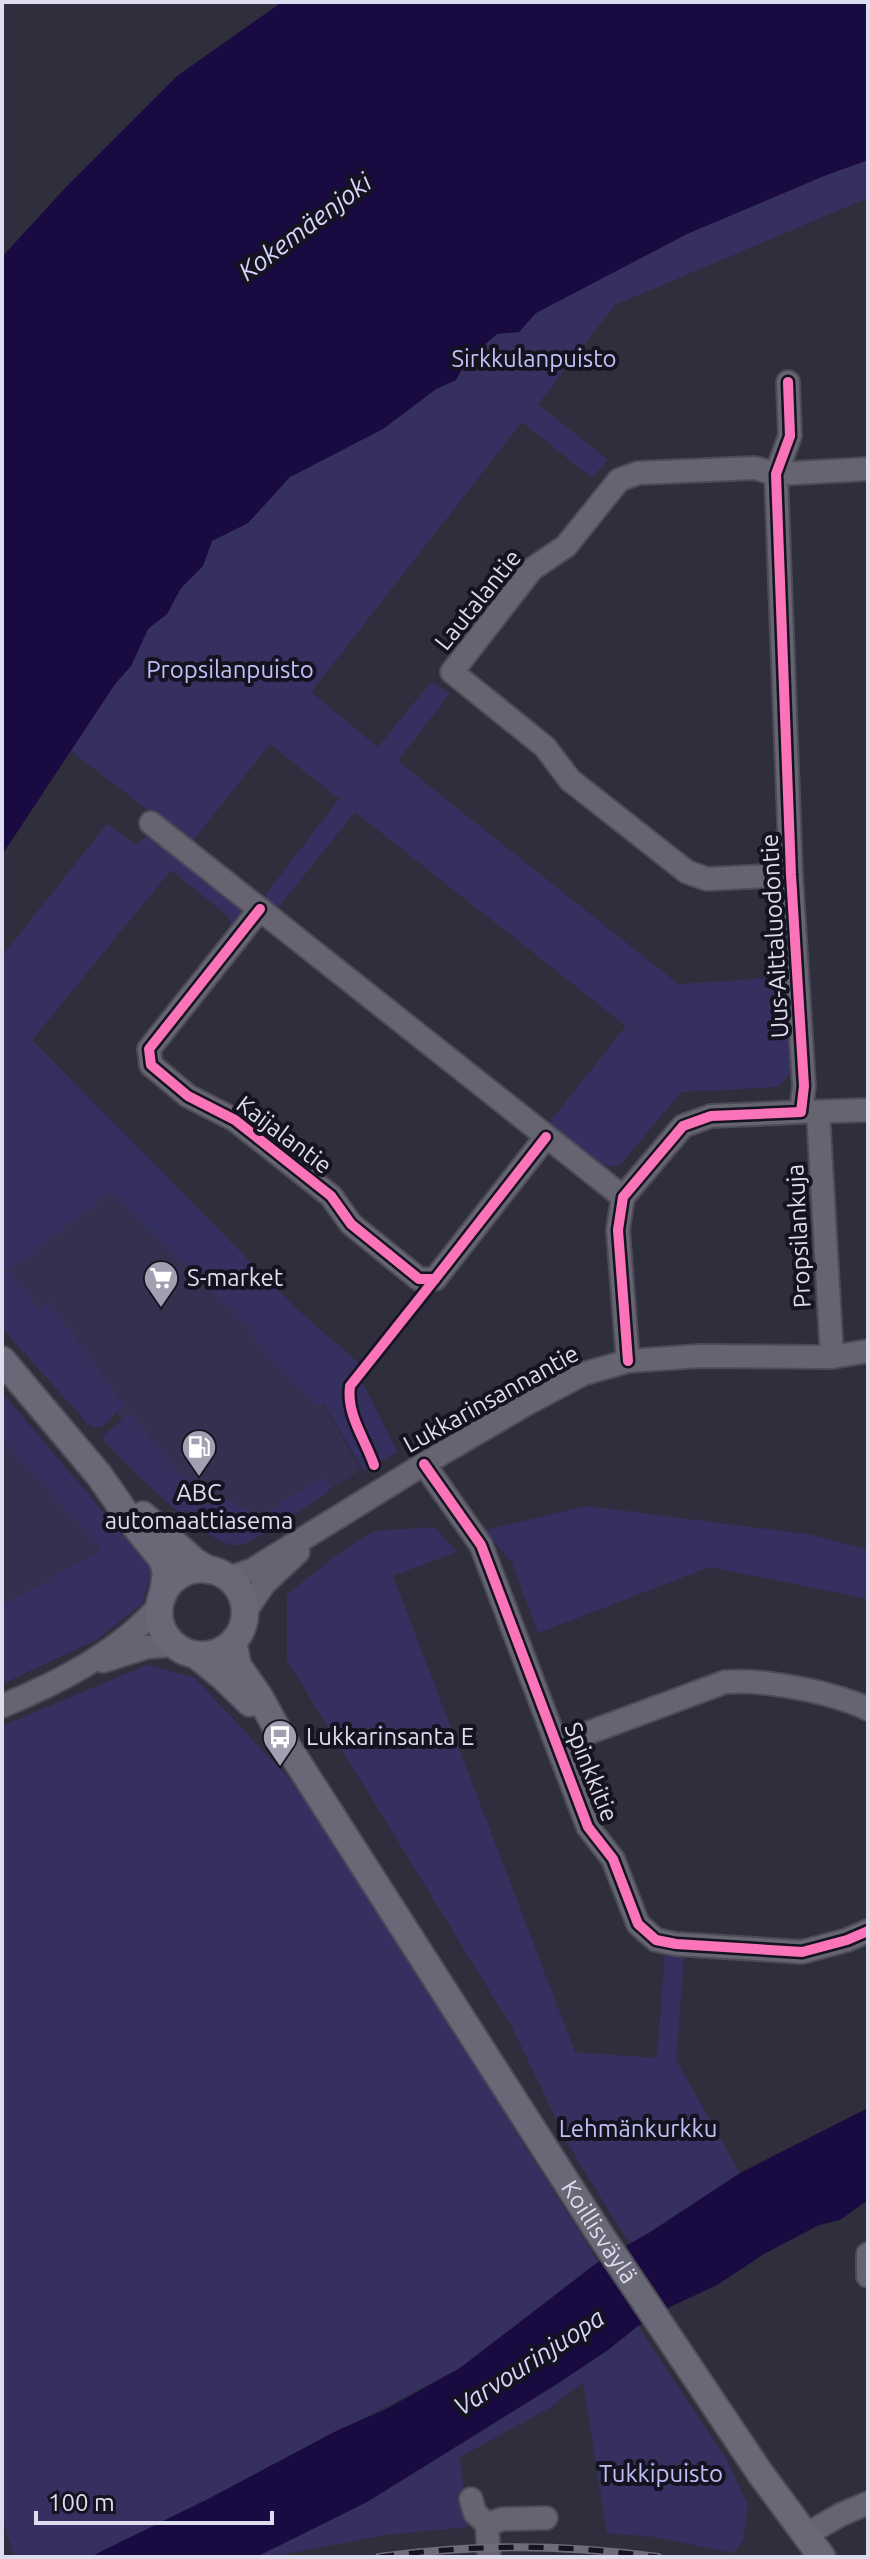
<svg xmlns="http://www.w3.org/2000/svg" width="870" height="2559" viewBox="0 0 870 2559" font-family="Ubuntu,sans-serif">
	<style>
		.built { fill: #33314f }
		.green { fill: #363061 }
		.water { fill: #190b41 }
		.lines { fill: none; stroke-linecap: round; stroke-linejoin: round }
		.minor-casing { stroke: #4c4b58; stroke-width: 26 }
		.major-casing { stroke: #4c4b58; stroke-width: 30 }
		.minor { stroke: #656470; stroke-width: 22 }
		.major { stroke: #696876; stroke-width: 26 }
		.rail-casing { stroke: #6d6c78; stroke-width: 8 }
		.rail { stroke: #14131f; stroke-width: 5; stroke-dasharray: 15; stroke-linecap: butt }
		.cycleway-casing { stroke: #14131f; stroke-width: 15 }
		.cycleway { stroke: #fb73b8; stroke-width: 10 }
		.labels { text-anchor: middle; stroke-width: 8; stroke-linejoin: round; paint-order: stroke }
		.park-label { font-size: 24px; fill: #c1bff7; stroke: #14131f }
		.street-label { font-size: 24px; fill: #deddef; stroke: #14131f }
		.poi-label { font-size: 24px; fill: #deddef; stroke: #14131f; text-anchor: start }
		.water-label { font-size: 26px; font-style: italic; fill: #d6d5fb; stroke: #14131f }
	</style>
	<rect width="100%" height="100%" fill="#2f2e3d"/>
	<g class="built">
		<path d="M112,1188L321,1400L361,1470L259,1533L178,1493L7,1269Z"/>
		<path d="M2,1439L102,1550L2,1605Z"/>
	</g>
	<g class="green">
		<path d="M868,160V198L615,305L538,404L608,460L592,478L522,422L311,692L378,747L431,682L450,693L398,761L678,984L788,977L791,1074L777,1087L681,1092L620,1165L603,1167L547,1125L626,1026L355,812L277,909L263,898L339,799L270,744L191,843L71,751L115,684L131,666L148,629L167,614L181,588L203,566L212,541L248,523L290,477L383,429L436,389L456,380L467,360L497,334L519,332L536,313L687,234L824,176Z"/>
		<path d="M107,824L137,845L154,828L241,899L243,914L231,929L229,917L171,870L32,1040L301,1313L360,1364L356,1370L397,1452L364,1471L323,1402L316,1405L258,1344L254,1332L111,1192L9,1270L39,1309L49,1302L124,1405L103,1426L96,1428L88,1424L2,1328V956Z"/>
		<path d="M2,1393L152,1569L142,1604L96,1640L2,1684V1605L102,1550L2,1439Z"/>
		<path d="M130,1413L176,1470L199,1486L259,1516L323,1478L330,1485L329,1491C312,1502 256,1543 239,1545C208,1549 126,1464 104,1441V1435Z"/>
		<path d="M587,1506L813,1535L868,1550V1599L710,1567L538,1633L512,1563L485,1530Z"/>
		<path d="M434,1527L457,1552L393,1576L575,2052L657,2058L665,1953L684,1955L676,2060L740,2173L633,2243L626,2239L567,2142L513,2029L287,1660V1594L332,1559L374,1531Z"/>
		<path d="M147,1665L195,1678L306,1797L598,2262L460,2368L208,2499L90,2557H14L2,2517V1726Z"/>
		<path d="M638,2326L725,2457L748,2505L743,2540L733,2553L654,2537L607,2533L583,2382L551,2407L460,2457L468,2527L385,2535L270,2557H256L367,2502L557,2384L608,2350Z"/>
	</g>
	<g class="water">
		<path d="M282,2H868V160L824,176L687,234L536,313L519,332L497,334L467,360L456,380L436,389L383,429L290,477L248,523L212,541L203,566L181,588L167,614L148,629L131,666L115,684L2,855V257L66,187L177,76Z"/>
		<path d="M868,2108V2200L840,2220L819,2225L764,2254L717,2285L672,2306L638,2326L608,2350L557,2384L367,2502L256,2557H90L208,2499L338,2430L386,2409L460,2368L598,2262L652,2231L740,2173Z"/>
	</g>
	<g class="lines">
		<g class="minor-casing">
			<g id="minor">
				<path d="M151,823L623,1197"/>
				<path d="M791,875L707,879L687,872L570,780L545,747L452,672L532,569L566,546L619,480L638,473L755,468L776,474L868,469"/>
				<path d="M260,909L149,1049L151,1065L188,1096L235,1120L331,1196L351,1224L419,1279H435L546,1137"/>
				<path d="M806,1112L868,1110"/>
				<path d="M818,1112L832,1357"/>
				<path d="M628,1361L618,1230L623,1197L683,1126L711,1116L801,1112L804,1086L791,875L776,474L790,436L788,382"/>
				<path d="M424,1464L481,1545L588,1827L613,1859L638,1924L656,1940L676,1944L802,1952L847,1940L868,1931"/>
				<path d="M228,1578L252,1570L424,1464L528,1403L583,1374L628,1361L700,1356L832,1357L868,1351"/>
				<path d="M245,1612L264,1584L298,1552"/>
				<path d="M103,1661L147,1647L174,1645"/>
				<path d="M2,1706C58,1683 119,1652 159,1606"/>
				<path d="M558,1744L725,1682C765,1679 832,1692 868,1709"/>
				<path d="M868,2254V2276"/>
				<path d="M471,2499L475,2513L487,2524"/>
				<path d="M807,2534L840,2515L868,2503"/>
				<path d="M489,2557L487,2524L503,2519L546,2518"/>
			</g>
		</g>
		<g class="major-casing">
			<g id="major">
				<path d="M2,1360L99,1475L131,1521L162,1559L166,1572L163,1595"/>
				<path d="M143,1515L194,1561L209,1570"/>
				<circle cx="202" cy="1612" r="43"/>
				<path id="s1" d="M233,1642L238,1666L259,1696L282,1738L601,2236L760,2473L822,2557"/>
				<path d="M196,1655L222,1676L250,1703"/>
			</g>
		</g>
		<use href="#minor" class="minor"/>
		<use href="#major" class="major"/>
		<g class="rail-casing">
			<path id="rail" d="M379,2557C477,2544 560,2544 658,2557"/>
		</g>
		<use href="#rail" class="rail"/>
		<g class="cycleway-casing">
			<g id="cycleway">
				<path d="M260,909L149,1049L151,1065L188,1096L235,1120L331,1196L351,1224L419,1279H435L546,1137"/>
				<path d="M628,1361L618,1230L623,1197L683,1126L711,1116L801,1112L804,1086L791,875L776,474L790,436L788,382"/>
				<path d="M424,1464L481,1545L588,1827L613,1859L638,1924L656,1940L676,1944L802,1952L847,1940L868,1931"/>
				<path d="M374,1465C365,1439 346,1414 350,1386L435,1279"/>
			</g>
		</g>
		<use href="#cycleway" class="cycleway"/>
	</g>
	<defs>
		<g id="supermarket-pin" transform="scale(1.8)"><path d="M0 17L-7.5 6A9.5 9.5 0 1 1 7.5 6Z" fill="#a1a0b1" stroke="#14131f"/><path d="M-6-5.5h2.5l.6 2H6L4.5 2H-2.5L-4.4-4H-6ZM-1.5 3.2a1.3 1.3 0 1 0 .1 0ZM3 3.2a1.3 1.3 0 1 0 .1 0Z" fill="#fff"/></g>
		<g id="fuel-pin" transform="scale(1.8)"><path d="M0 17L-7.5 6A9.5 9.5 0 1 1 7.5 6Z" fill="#a1a0b1" stroke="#14131f"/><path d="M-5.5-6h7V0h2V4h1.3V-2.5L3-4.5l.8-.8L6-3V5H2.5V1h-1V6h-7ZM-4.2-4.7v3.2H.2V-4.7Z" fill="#fff"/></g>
		<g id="bus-pin" transform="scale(1.8)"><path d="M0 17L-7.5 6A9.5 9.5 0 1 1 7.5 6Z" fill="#a1a0b1" stroke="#14131f"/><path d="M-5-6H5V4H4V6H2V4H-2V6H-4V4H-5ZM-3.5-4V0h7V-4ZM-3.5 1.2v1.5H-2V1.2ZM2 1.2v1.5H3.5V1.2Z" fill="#fff"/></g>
	</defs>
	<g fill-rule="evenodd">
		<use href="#supermarket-pin" x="161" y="1278"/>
		<use href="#fuel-pin" x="199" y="1447"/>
		<use href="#bus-pin" x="280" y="1737"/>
	</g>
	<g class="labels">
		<g class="park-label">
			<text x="534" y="367">Sirkkulanpuisto</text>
			<text x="230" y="678">Propsilanpuisto</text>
			<text x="638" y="2137">Lehmänkurkku</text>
			<text x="661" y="2482">Tukkipuisto</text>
		</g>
		<g class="street-label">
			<text transform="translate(478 600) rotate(-51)" y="8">Lautalantie</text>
			<text transform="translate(775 936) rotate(-93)" y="8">Uus-Aittaluodontie</text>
			<text transform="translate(284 1135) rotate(37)" y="8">Kaijalantie</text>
			<text transform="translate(799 1236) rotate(-93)" y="8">Propsilankuja</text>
			<text transform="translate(491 1399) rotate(-29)" y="8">Lukkarinsannantie</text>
			<text transform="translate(591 1772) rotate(68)" y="8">Spinkkitie</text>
			<text dy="8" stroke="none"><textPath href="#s1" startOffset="696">Koillisväylä</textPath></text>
		</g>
		<g class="poi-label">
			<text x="187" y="1286">S-market</text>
			<text x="199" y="1501" text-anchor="middle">ABC<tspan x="199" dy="28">automaattiasema</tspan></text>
			<text x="306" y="1745">Lukkarinsanta E</text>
		</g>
		<g class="water-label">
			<text transform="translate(305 227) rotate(-37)" y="9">Kokemäenjoki</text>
			<text transform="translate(529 2362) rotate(-33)" y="9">Varvourinjuopa</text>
		</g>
	</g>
	<rect width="870" height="2559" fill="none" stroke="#deddef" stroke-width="8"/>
	<path d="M36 2511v12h236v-12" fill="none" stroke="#deddef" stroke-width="4"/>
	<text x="48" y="2511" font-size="24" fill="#deddef" stroke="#14131f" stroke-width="6" paint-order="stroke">100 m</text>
</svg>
